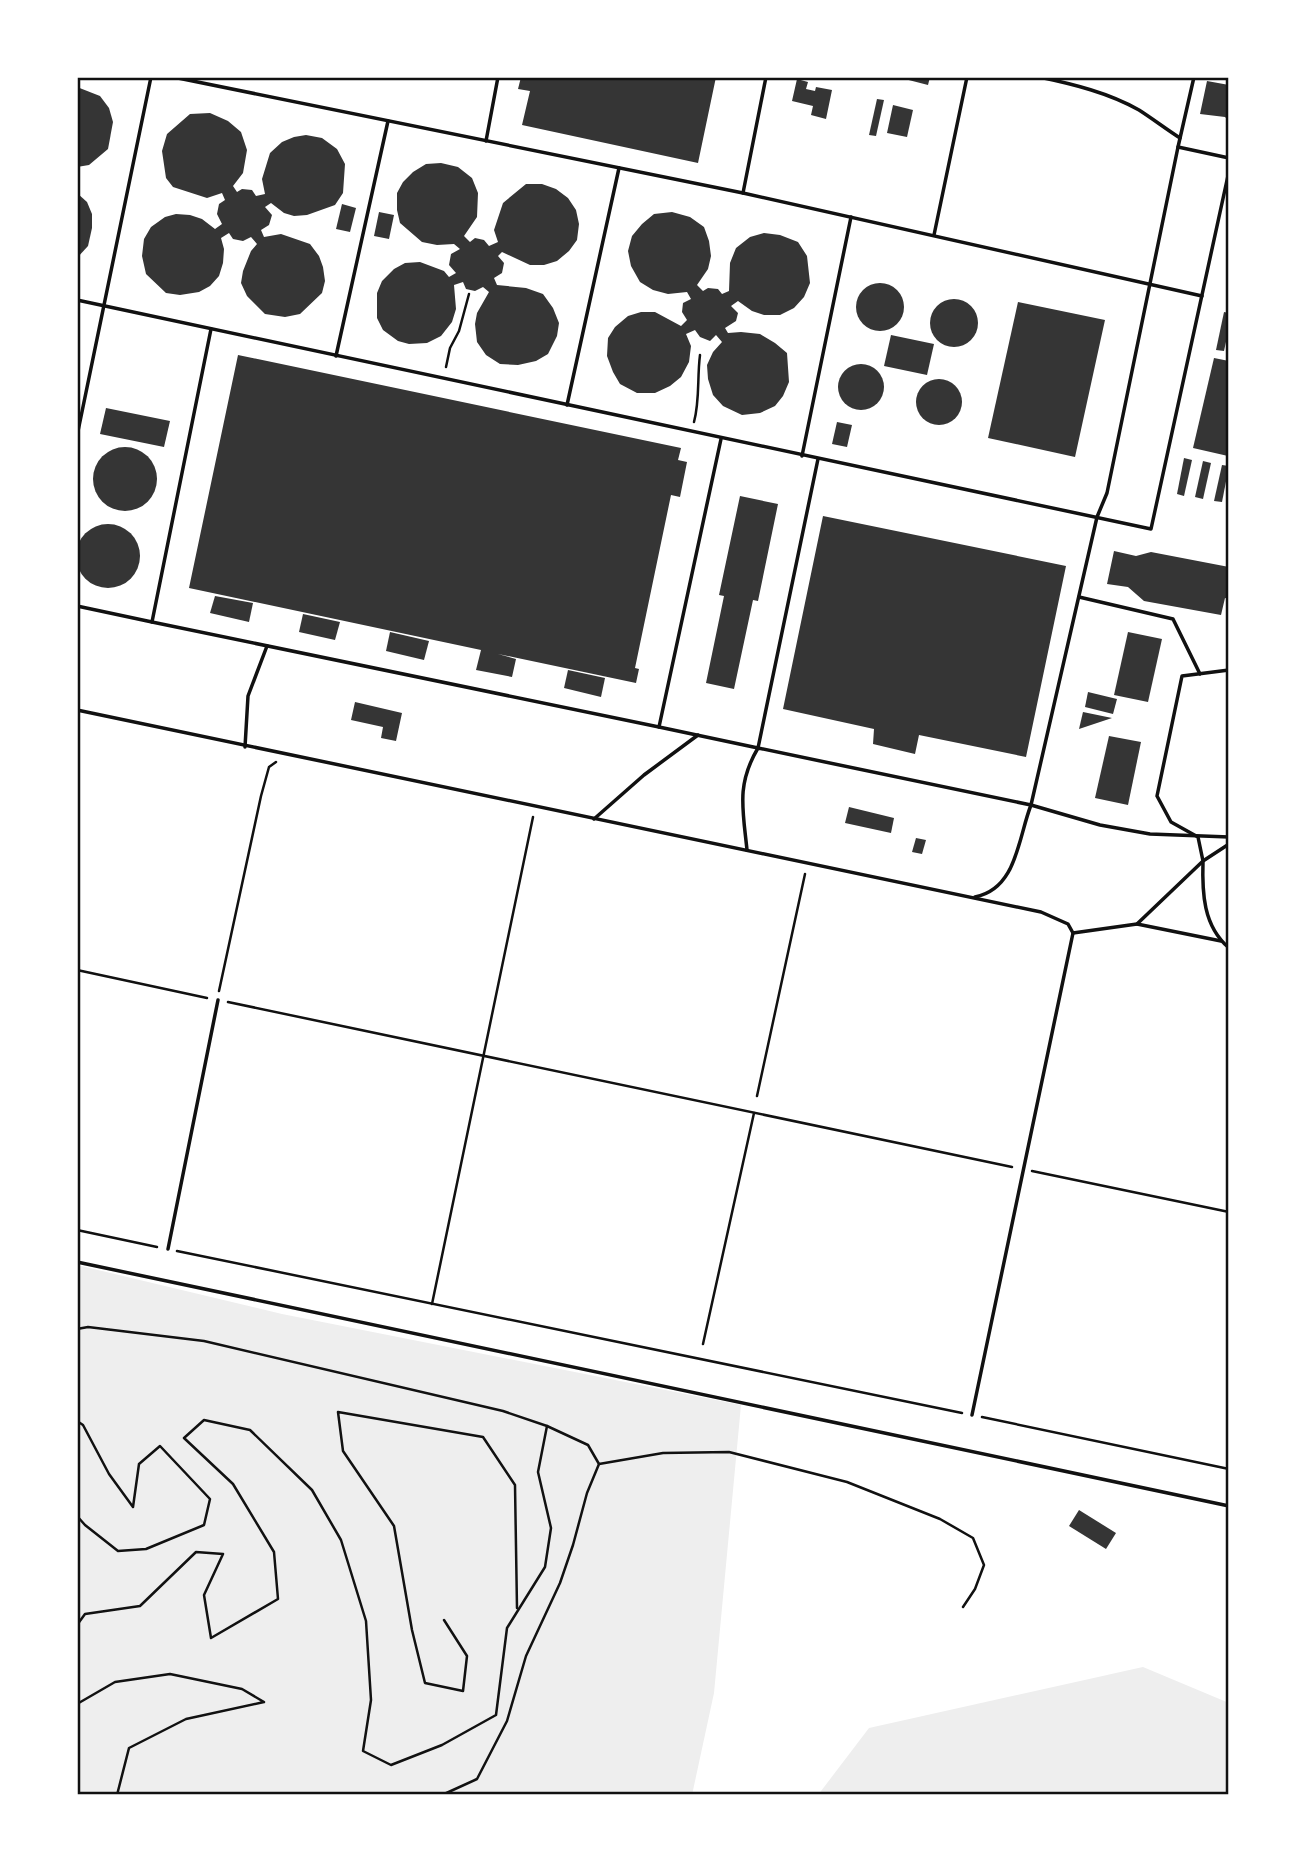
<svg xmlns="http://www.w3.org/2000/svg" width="1306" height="1872" viewBox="0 0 1306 1872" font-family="'Asap Condensed',sans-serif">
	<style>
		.green { fill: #eee }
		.building { fill: #353535 }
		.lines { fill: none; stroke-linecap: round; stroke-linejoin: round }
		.path { stroke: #111; stroke-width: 2.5 }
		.service { stroke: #111; stroke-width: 3.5 }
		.neatline { fill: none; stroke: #111; stroke-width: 2.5 }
	</style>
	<rect width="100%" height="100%" fill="#fff"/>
	<g class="green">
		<path d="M77,1265L282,1314L741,1405L714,1693L692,1795H77Z"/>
		<path d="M1143,1667L1229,1703V1795H818L869,1728Z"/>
	</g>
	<g class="building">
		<path d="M521,77H716L698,163L522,125L530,91L518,89Z"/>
		<path d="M897,77H930L928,85Z"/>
		<path d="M797,79L808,82L806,89L815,91L816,87L832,90L826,119L811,115L813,106L792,101Z"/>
		<path d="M1207,81L1229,85V121L1225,117L1200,114Z"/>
		<path d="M77,87L100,96L109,108L113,122L108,149L89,165L77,167Z"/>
		<path d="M877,99L884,100L876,136L869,135Z"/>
		<path d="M893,105L913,110L907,137L887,133Z"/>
		<path d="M210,113L228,121L241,132L247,150L243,173L233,186L237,192L242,189L252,190L256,196L265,194L262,179L270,153L282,142L294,137L306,135L322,138L337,149L345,164L343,193L335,205L307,215L294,216L284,213L271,203L265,207L272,215L269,225L261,230L264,237L281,234L310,244L319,256L323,267L325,281L322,293L300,314L285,317L265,314L247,296L241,283L243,271L251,251L257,244L251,237L243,241L233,239L229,233L221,238L224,249L223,263L219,276L210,286L199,292L180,295L166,293L146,274L142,256L144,239L151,227L165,217L176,214L190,215L202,219L215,229L222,224L217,214L219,204L225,200L222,193L207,198L173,187L166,178L162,151L167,134L190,114Z"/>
		<path d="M441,163L458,167L472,178L478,193L477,217L464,236L470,242L475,238L484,240L489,246L498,242L494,230L503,203L526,184H542L556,189L568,198L576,210L579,224L577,240L569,251L557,261L544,265H530L502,252L498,256L504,263L502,273L494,278L497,285L526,288L543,294L553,308L559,323L557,336L548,354L536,361L518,365L500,364L486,355L477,342L475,324L477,313L489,292L483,287L475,291L466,289L463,282L454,285L456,309L452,322L441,336L427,343L409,344L398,341L383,330L377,318V293L382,281L394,269L405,263L420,262L444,271L449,277L456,273L449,265L451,254L460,249L454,244L437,245L422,242L400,223L397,210V193L403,182L413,172L426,164Z"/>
		<path d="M77,193L87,202L92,214V228L88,246L77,258Z"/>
		<path d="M342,204L356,208L350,232L336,229Z"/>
		<path d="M379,212L394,215L389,239L374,236Z"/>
		<path d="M672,212L690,217L704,227L709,241L711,256L708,269L697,285L703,291L708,288L718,289L722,294L729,291L730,263L736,248L750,237L764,233L780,235L798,242L807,256L810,283L804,297L794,308L780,315H764L752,311L738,301L731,306L738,313L736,321L725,328L728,333L741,332L760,334L775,343L787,353L789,382L783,396L775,406L760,413L742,415L723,406L713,395L708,379L707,365L713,352L722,342L716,335L710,341L700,337L695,330L686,334L691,346L689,362L681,377L670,386L655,393H637L620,384L613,372L607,356L608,338L615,327L628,316L641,312H655L681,326L687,320L682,312L683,303L691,299L687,292L668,294L653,290L640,282L631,266L628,251L632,236L642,224L654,214Z"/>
		<circle cx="880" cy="307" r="24"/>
		<circle cx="954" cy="323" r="24"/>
		<path d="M1018,302L1105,320L1075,457L988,438Z"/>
		<path d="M1224,312L1229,313V328L1224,351L1216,350Z"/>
		<path d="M891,335L934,344L927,375L884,366Z"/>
		<path d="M238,355L681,448L678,460L687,462L680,497L671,495L635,668L639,669L636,683L498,654L516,659L512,677L476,670L481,650L189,588Z"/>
		<path d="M1214,358L1229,361L1228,456L1193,448Z"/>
		<circle cx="861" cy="387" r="23"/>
		<circle cx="939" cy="402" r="23"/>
		<path d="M106,408L170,421L164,447L100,434Z"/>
		<path d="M837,422L852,425L847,447L832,444Z"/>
		<circle cx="125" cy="479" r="32"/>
		<path d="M1184,458L1192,460L1184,496L1177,494Z"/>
		<path d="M1203,461L1211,463L1203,499L1195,497Z"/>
		<path d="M1222,465L1229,466L1222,502L1214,501Z"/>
		<path d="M740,496L778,504L758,601L753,600L734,689L706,683L724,596L719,595Z"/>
		<path d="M823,516L1066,566L1026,757L919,735L915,754L873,744L874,729L783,709Z"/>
		<circle cx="108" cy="556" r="32"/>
		<path d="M1114,551L1136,556L1151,552L1229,567L1227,586H1229V599L1225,598L1221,615L1144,601L1128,587L1107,584Z"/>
		<path d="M215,596L253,603L249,622L210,613Z"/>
		<path d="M303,614L340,622L335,640L299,632Z"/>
		<path d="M390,632L429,641L424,660L386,651Z"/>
		<path d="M1128,632L1162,639L1148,702L1114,695Z"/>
		<path d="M568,670L605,678L601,697L564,688Z"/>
		<path d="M1088,692L1117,699L1113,714L1085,707Z"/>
		<path d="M355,702L402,713L396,741L381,738L383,727L351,720Z"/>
		<path d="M1083,712L1112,718L1079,729Z"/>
		<path d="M1109,736L1141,742L1128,805L1095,798Z"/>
		<path d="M849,807L894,818L891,833L845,823Z"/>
		<path d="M916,838L926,840L922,854L912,852Z"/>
		<path d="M1079,1510L1116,1533L1106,1549L1069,1526Z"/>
	</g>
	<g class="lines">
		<g class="path">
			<path d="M446,367L450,348L459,331L469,294"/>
			<path d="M694,422C700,400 697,378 700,355"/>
			<path d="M77,970L207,998"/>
			<path d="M219,991L261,796L269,767L276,762"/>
			<path d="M228,1002L1012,1167"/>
			<path d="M757,1096L805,874"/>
			<path d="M1032,1171L1229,1212"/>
			<path d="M77,1230L157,1247"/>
			<path d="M177,1251L962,1413"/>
			<path d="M432,1304L533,817"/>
			<path d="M77,1329L88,1327L204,1341L503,1411L547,1426L538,1472L551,1528L545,1567L507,1628L496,1715L442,1745L391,1765L363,1751L371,1700L366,1621L341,1540L312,1490L250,1430L204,1420L184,1438L233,1484L274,1552L278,1599L211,1638L204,1595L223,1554L196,1552L140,1606L85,1614L77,1625"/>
			<path d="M703,1344L754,1113"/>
			<path d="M982,1417L1229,1469"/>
			<path d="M77,1421L83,1425L109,1474L133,1507L139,1464L160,1446L210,1499L204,1525L146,1549L118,1551L85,1525L77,1516"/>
			<path d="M599,1464L663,1453L729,1452L847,1482L940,1519L973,1538L984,1565L975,1589L963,1607"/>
			<path d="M444,1620L467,1656L463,1691L425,1683L412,1630L394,1526L343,1451L338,1412L483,1437L515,1485L517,1608"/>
			<path d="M77,1704L115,1682L170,1674L242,1689L264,1702L186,1719L129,1748L117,1795"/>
			<path d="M442,1795L477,1779L507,1721L526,1656L560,1583L573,1545L587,1493L599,1464L588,1445L547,1426"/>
		</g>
		<g class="service">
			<path d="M173,77L743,193L1202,296"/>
			<path d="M1039,77C1073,84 1109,93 1139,110C1153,119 1166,129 1180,138"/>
			<path d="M486,141L498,77"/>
			<path d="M1178,147L1229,158"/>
			<path d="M743,193L766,77"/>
			<path d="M934,235L967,77"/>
			<path d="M77,300L1151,529L1229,171"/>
			<path d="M336,356L388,121"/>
			<path d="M567,405L619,168"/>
			<path d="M77,436L151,77"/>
			<path d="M802,456L851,217"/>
			<path d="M1079,597L1173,619L1200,674"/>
			<path d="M77,606L152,622L211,329"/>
			<path d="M152,622L659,727L721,439"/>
			<path d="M77,710L1041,912L1068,924L1073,933L972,1415"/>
			<path d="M659,727L758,748L818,459"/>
			<path d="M245,747L248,696L267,646"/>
			<path d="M594,819L644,775L698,735"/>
			<path d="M1229,844L1203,861C1202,892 1203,926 1229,948"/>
			<path d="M747,850C743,810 736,785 758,748L1031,805L1097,517L1107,493L1178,147L1194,77"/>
			<path d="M975,897C1017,889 1018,838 1031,805L1100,825L1150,834L1229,837"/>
			<path d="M1137,924L1221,941"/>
			<path d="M1073,933L1137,924L1203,861L1198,837L1171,822L1157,796L1182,676L1229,670"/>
			<path d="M168,1249L218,1000"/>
			<path d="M77,1262L1229,1506"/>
		</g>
	</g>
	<rect width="1306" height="1872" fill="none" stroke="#ffffff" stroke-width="158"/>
	<rect x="79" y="79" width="1148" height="1714" class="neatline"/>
</svg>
